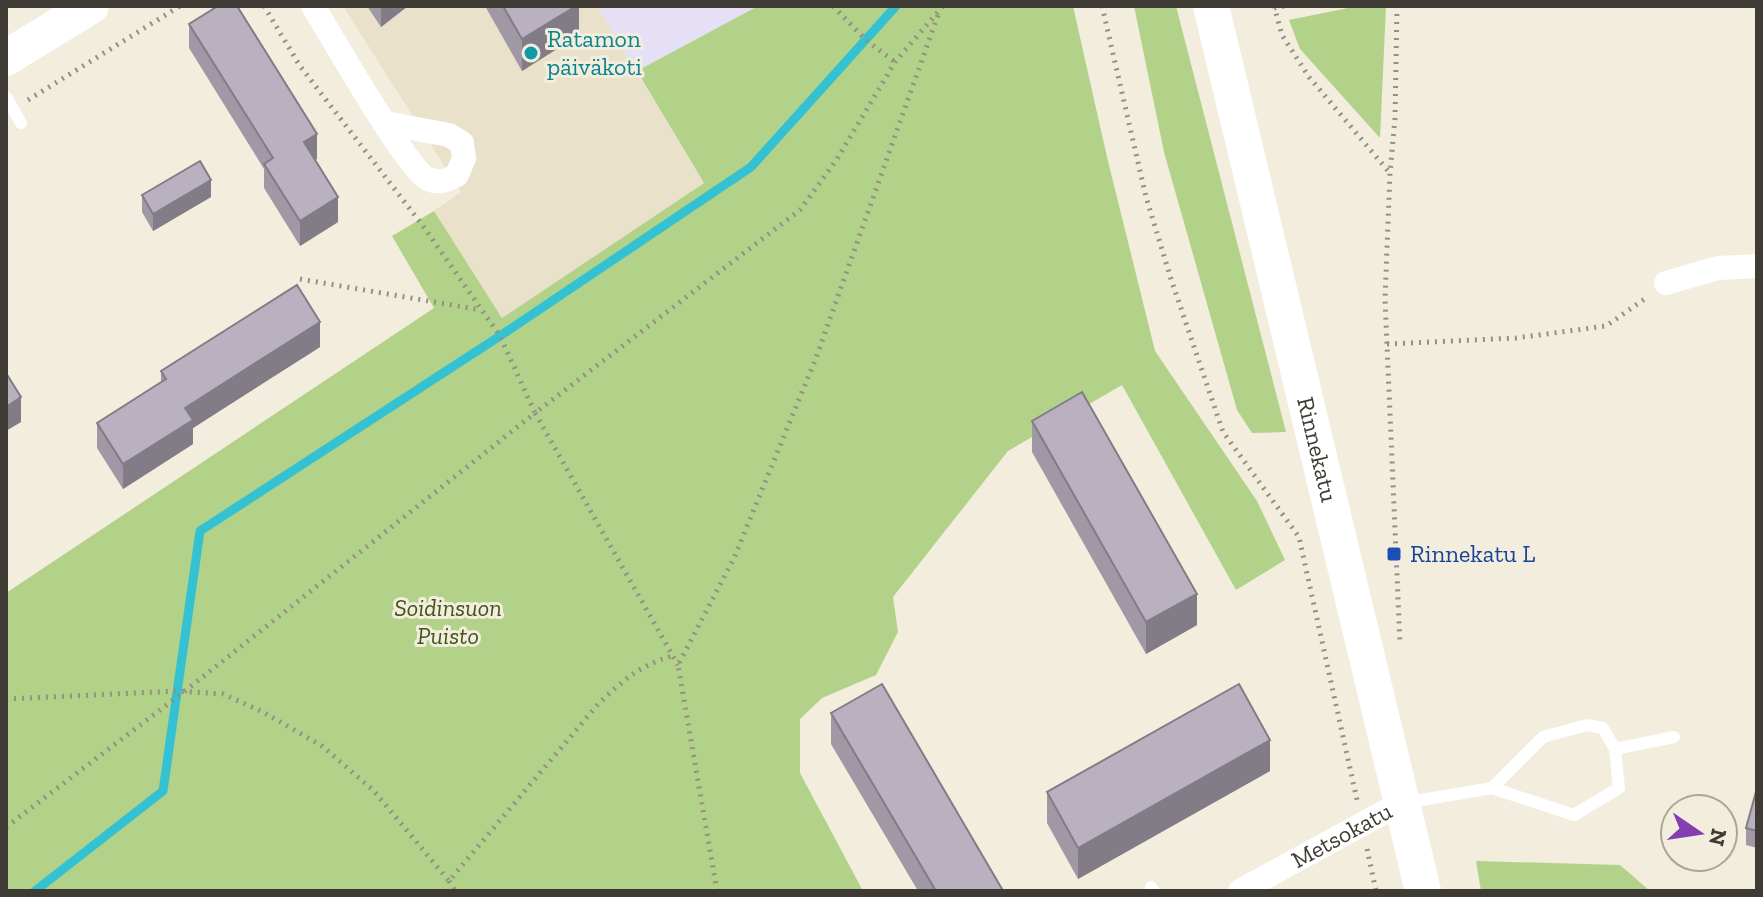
<svg xmlns="http://www.w3.org/2000/svg" width="1763" height="897" viewBox="0 0 1763 897" font-family="'Zilla Slab',serif">
	<style>
		.commercial { fill: #e5e0f5 }
		.built { fill: #e9e1ca }
		.green { fill: #b3d289 }
		.lines { fill: none; stroke-linecap: round; stroke-linejoin: round }
		.stream { stroke: #34c2d3; stroke-width: 9 }
		.path { stroke: #939084; stroke-width: 5; stroke-dasharray: 2 6; stroke-linecap: butt }
		.lane { stroke: #fff; stroke-width: 12 }
		.street { stroke: #fff; stroke-width: 24 }
		.secondary { stroke: #fff; stroke-width: 36 }
		.wall { fill: #a098a5 }
		.shaded-wall { fill: #827c86 }
		.building { fill: #bab1c0; stroke: #827c86; stroke-width: 2 }
		.culture-dot { fill: #0f9aa8; stroke: #f2eddd; stroke-width: 3 }
		.transit-dot { fill: #1a4fb4; stroke: #f2eddd; stroke-width: 3 }
		.labels { text-anchor: middle; stroke-width: 6; stroke-linejoin: round; paint-order: stroke }
		.culture-label { font-size: 24px; fill: #0d838f; stroke: #f2eddd; text-anchor: start }
		.street-label { font-size: 24px; fill: #3d3b34; stroke: #f2eddd }
		.transit-label { font-size: 24px; fill: #164399; stroke: #f2eddd; text-anchor: start }
		.park-label { font-size: 24px; font-style: italic; fill: #40561b; stroke: #f2eddd }
	</style>
	<rect width="100%" height="100%" fill="#f2eddd"/>
	<path class="commercial" d="M597,6H758L637,71Z"/>
	<path class="built" d="M343,6H597L704,183L502,318L434,211L461,192Z"/>
	<g class="green">
		<path d="M758,6H1073L1107,157L1155,351L1257,501L1285,560L1236,590L1122,385L1008,451L893,597L898,632L876,675L822,698L800,719V773L863,891H6V593L434,308L392,236L434,211L502,318L704,183L637,71Z"/>
		<path d="M1134,6H1176L1286,432L1252,433L1237,410L1164,152Z"/>
		<path d="M1358,6H1386L1380,138L1300,49L1289,20Z"/>
		<path d="M1476,861L1620,865L1650,891H1481Z"/>
	</g>
	<g class="lines">
		<path class="stream" d="M35,891L163,791L200,531L500,336L751,167L896,6"/>
		<g class="path">
			<path d="M264,6L300,66L423,226L500,336L535,413L800,210L837,159L895,62L943,6"/>
			<path d="M833,6L866,40L895,62"/>
			<path d="M1102,6L1146,197L1171,279L1223,432L1299,537L1357,800"/>
			<path d="M1274,6L1282,35L1309,77L1389,172"/>
			<path d="M1397,6L1395,118L1390,173L1385,299L1400,644"/>
			<path d="M1756,6H1757"/>
			<path d="M1274,8L1284,6"/>
			<path d="M28,100L180,6"/>
			<path d="M300,279L481,310"/>
			<path d="M1387,344L1516,338L1606,326L1646,298"/>
			<path d="M6,699L178,691L223,694L263,712L322,746L373,790L449,881L598,704C624,680 638,666 672,656"/>
			<path d="M6,827L185,691L535,413L678,665"/>
			<path d="M1367,849L1376,891"/>
			<path d="M449,881L455,891"/>
			<path d="M717,891L678,665L734,558L816,358L938,15"/>
		</g>
		<g class="lane">
			<path d="M6,97L21,123"/>
			<path d="M1492,788L1574,815L1619,788L1615,749"/>
			<path d="M1404,803L1492,788L1543,737L1587,725L1603,728L1615,749L1674,737"/>
			<path d="M1151,887L1154,891"/>
		</g>
		<g class="street">
			<path d="M313,6C330,33 408,171 428,179C440,184 447,180 457,175L464,158L462,143L449,135L385,123"/>
			<path d="M1666,283L1718,268L1757,266"/>
			<path id="s1" d="M1240,891L1401,803"/>
		</g>
		<g class="secondary">
			<path id="s2" d="M1211,6L1423,891"/>
			<path d="M6,58L91,6"/>
		</g>
	</g>
	<g class="wall">
		<path d="M367,6H408L381,27Z"/>
		<path d="M485,6H579V35L522,71Z"/>
		<path d="M189,24L317,159L315,160L338,222L300,246L264,188V169L189,48Z"/>
		<path d="M142,195L211,197L153,231L142,212Z"/>
		<path d="M320,347L193,428V444L123,489L97,448V423L161,382V371Z"/>
		<path d="M1032,421L1197,625L1146,654L1032,452Z"/>
		<path d="M831,713L1002,891H918L831,744Z"/>
		<path d="M1270,771L1078,879L1047,823V792Z"/>
		<path d="M1757,788V848L1746,845V828Z"/>
	</g>
	<g class="shaded-wall">
		<path d="M381,6H408L381,27Z"/>
		<path d="M576,6H579V35L522,71V39Z"/>
		<path d="M317,134V159L304,167V142Z"/>
		<path d="M211,180V197L153,231V214Z"/>
		<path d="M338,197V222L300,246V221Z"/>
		<path d="M320,322V347L193,428V444L123,489V464L185,408Z"/>
		<path d="M21,397V422L6,431V407Z"/>
		<path d="M1197,594V625L1146,654V622Z"/>
		<path d="M1270,740V771L1078,879V848Z"/>
	</g>
	<g class="building">
		<path d="M218,6H237L317,134L304,142L338,197L300,221L264,164L273,158L189,24Z"/>
		<path d="M503,6H576L522,39Z"/>
		<path d="M200,161L211,180L153,214L142,195Z"/>
		<path d="M297,285L320,322L185,408L193,420L123,464L97,423L166,379L161,371Z"/>
		<path d="M6,373L21,397L6,407Z"/>
		<path d="M1082,392L1197,594L1146,622L1032,421Z"/>
		<path d="M882,684L1002,889L999,891H936L831,713Z"/>
		<path d="M1239,684L1270,740L1078,848L1047,792Z"/>
		<path d="M1757,788V831L1746,828Z"/>
	</g>
	<circle class="culture-dot" cx="531" cy="53" r="8"/>
	<rect class="transit-dot" x="1386" y="546" width="16" height="16" rx="4"/>
	<g class="labels">
		<g class="culture-label">
			<text x="547" y="47">Ratamon<tspan x="547" dy="28">päiväkoti</tspan></text>
		</g>
		<g class="street-label">
			<text dy="8" stroke="none"><textPath href="#s2" startOffset="456">Rinnekatu</textPath></text>
			<text dy="8" stroke="none"><textPath href="#s1" startOffset="116">Metsokatu</textPath></text>
		</g>
		<g class="transit-label">
			<text x="1410" y="562">Rinnekatu L</text>
		</g>
		<g class="park-label">
			<text x="448" y="616">Soidinsuon<tspan x="448" dy="28">Puisto</tspan></text>
		</g>
	</g>
	<rect width="1763" height="897" fill="none" stroke="#3d3b34" stroke-width="16"/>
	<g transform="translate(1699 833) rotate(103)"><circle r="38" fill="#f2eddd" stroke="#aaa699" stroke-width="2"/>
	<path d="M0-6L14 30L0 20L-14 30Z" fill="#833eb2"/>
	<text y="-12" font-size="22" font-weight="bold" text-anchor="middle" fill="#3d3b34">N</text>
	</g>
</svg>
